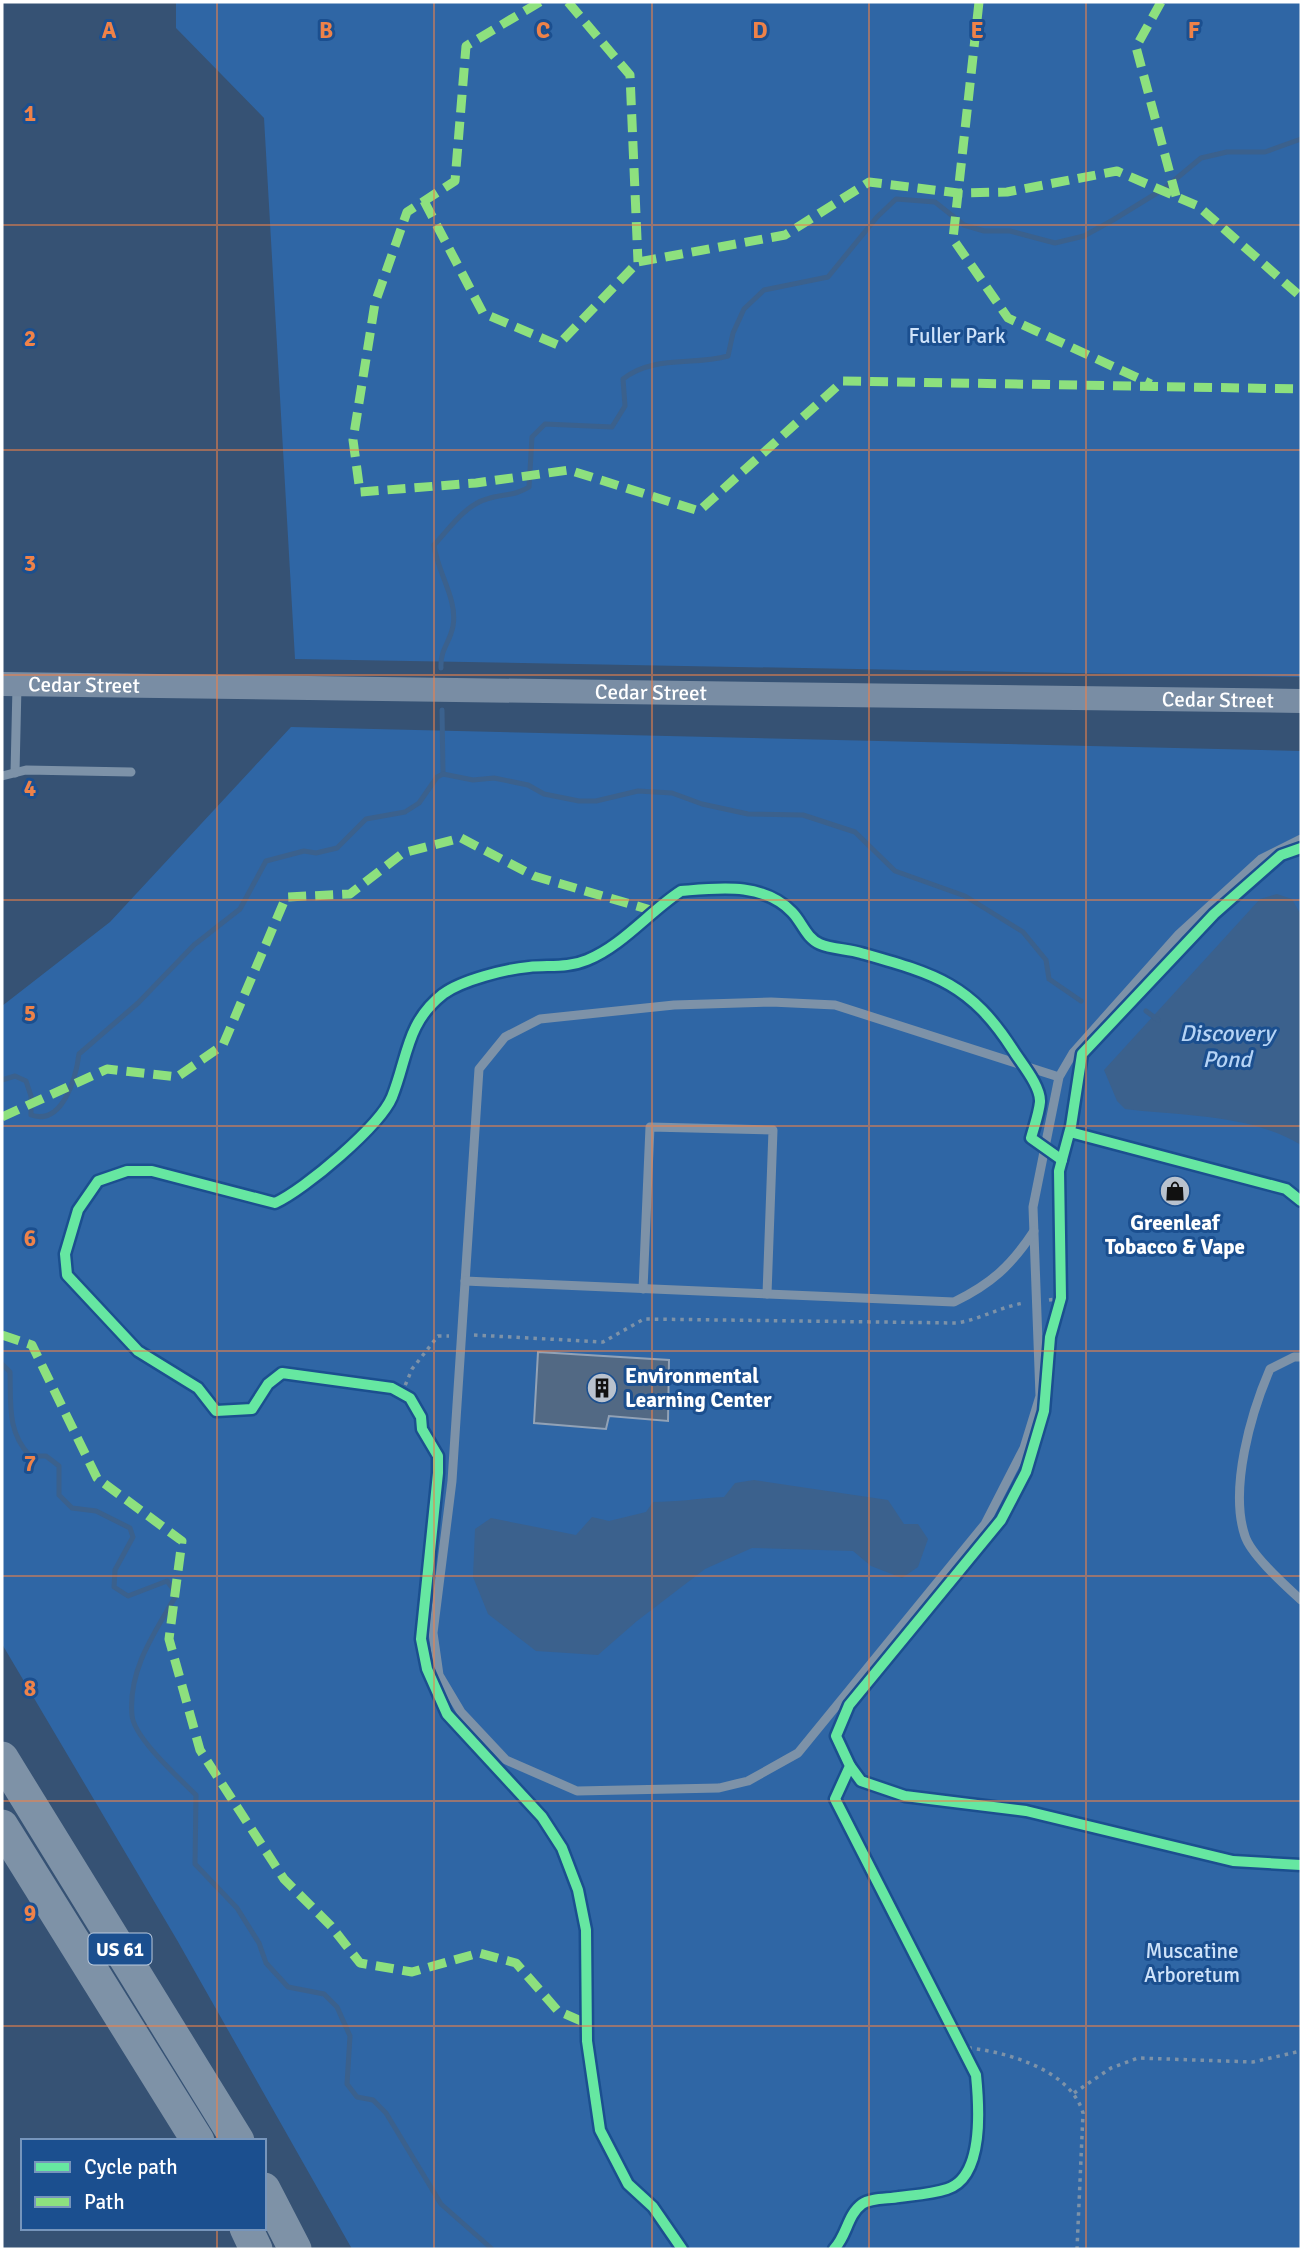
<svg xmlns="http://www.w3.org/2000/svg" width="1303" height="2251" viewBox="0 0 1303 2251" font-family="Signika,sans-serif">
	<style>
		.green { fill: #2f66a5 }
		.water { fill: #3b618d }
		.lines { fill: none; stroke-linecap: round; stroke-linejoin: round }
		.stream { stroke: #3b618d; stroke-width: 5 }
		.building { fill: #526984; stroke: #92a2b6; stroke-width: 2 }
		.path { stroke: #7d92a8; stroke-width: 3.5; stroke-dasharray: 3.5 5; stroke-linecap: butt }
		.lane { stroke: #7d92a8; stroke-width: 9 }
		.secondary { stroke: #798da4; stroke-width: 24 }
		.highway { stroke: #7e92a7; stroke-width: 33 }
		.quiet { stroke: #8de07e; stroke-width: 9; stroke-dasharray: 18 9; stroke-linecap: butt }
		.cycleway-casing { stroke: #1b4f8f; stroke-width: 15 }
		.cycleway { stroke: #66e7a1; stroke-width: 10 }
		.grid { fill: none; stroke: #ee8249; stroke-width: 2; stroke-opacity: 0.55 }
		.labels { text-anchor: middle; stroke-width: 6; stroke-linejoin: round; paint-order: stroke }
		.shield { fill: #1b4f8f; stroke: #bbcadd; stroke-width: 2 }
		.shield-label { font-size: 19px; font-weight: bold; fill: #fff }
		.park-label { font-size: 21px; fill: #cfe3fa; stroke: #1b4f8f }
		.street-label { font-size: 21px; fill: #fff; stroke: #1b4f8f }
		.poi-label { font-size: 21px; font-weight: bold; fill: #fff; stroke: #1b4f8f }
		.water-label { font-size: 23px; font-style: italic; fill: #b5d3f5; stroke: #1b4f8f }
		.grid-label { font-size: 23px; text-anchor: middle; font-weight: bold; fill: #ee8249; stroke: #1b4f8f; stroke-width: 6; stroke-linejoin: round; paint-order: stroke }
	</style>
	<rect width="100%" height="100%" fill="#365274"/>
	<g class="green">
		<path d="M176,2H1301V677L295,659L264,118L176,28Z"/>
		<path d="M291,727L1301,751V2249H352L177,1940L2,1644V1006L110,922Z"/>
	</g>
	<g class="water">
		<path d="M1277,894L1292,899L1301,915V1145C1251,1114 1181,1116 1125,1109L1117,1101L1104,1070L1260,899Z"/>
		<path d="M754,1480L888,1500L904,1524H918L928,1539L918,1567L902,1578L871,1566L853,1551L752,1548L705,1569L637,1621L598,1655L536,1651L488,1614L473,1577L475,1529L491,1518L576,1535L592,1517L609,1521L646,1512L653,1502C678,1502 700,1498 724,1497L735,1483Z"/>
	</g>
	<g class="lines">
		<g class="stream">
			<path d="M441,668C440,649 450,643 453,626C458,599 437,572 434,545C449,529 465,505 487,499C502,494 515,496 529,487L532,437L545,424L612,427L625,406L623,379C654,355 692,366 728,356L733,333L744,309L764,290L828,277L877,217L896,199L935,202L964,225L984,231H1010L1055,243L1084,236L1113,220L1165,188L1201,158L1227,152H1265L1301,139"/>
			<path d="M442,710L443,774"/>
			<path d="M1146,1011L1158,1020"/>
			<path d="M2,1080L15,1076L26,1081L31,1096V1115C63,1126 76,1077 79,1054L138,1003L194,945L240,909L266,861L304,851L316,853L337,848L366,819L405,812L419,803L437,777L443,774L473,780L494,778L528,785L544,794L579,801H596L638,791L672,793L702,804L748,814L803,815L855,832L895,871L965,896L1023,932L1046,960L1049,979L1081,1001"/>
			<path d="M2,1364L10,1372C11,1404 7,1432 30,1456H46L59,1466V1495L72,1508L96,1511L130,1528L133,1537L115,1570L114,1587L128,1596L167,1581L177,1594C155,1632 128,1669 132,1715C133,1737 180,1779 196,1795L195,1864L237,1908L259,1943L266,1963L288,1987L324,1994L337,2007L350,2036L347,2084L357,2097L373,2100L386,2113L441,2204L492,2249"/>
		</g>
	</g>
	<path class="building" d="M538,1352L669,1360L668,1421L609,1416L606,1429L534,1423Z"/>
	<g class="lines">
		<g class="path">
			<path d="M1049,1300L1061,1298"/>
			<path d="M474,1335L603,1342L644,1319L957,1323C981,1319 1000,1307 1024,1303"/>
			<path d="M402,1393L412,1369L438,1336H449"/>
			<path d="M960,2047C1001,2050 1070,2068 1083,2113L1077,2249"/>
			<path d="M1074,2093L1111,2068L1138,2058L1253,2062L1301,2051"/>
		</g>
		<g class="lane">
			<path d="M15,773L17,686"/>
			<path d="M2,776L26,770L131,772"/>
			<path d="M1059,1077L835,1005L771,1002L674,1005L540,1019L505,1037L479,1069L452,1481L433,1633L439,1675L461,1712L506,1760L577,1791L719,1788L748,1781L798,1753L985,1524L1024,1448L1040,1396L1033,1207L1059,1077L1073,1053L1179,934L1261,859L1301,839"/>
			<path d="M465,1281L954,1302C991,1284 1011,1266 1034,1231"/>
			<path d="M643,1289L650,1127L773,1130L767,1294"/>
			<path d="M1301,1357H1294L1270,1369C1251,1413 1229,1489 1245,1536C1251,1555 1286,1586 1301,1600"/>
		</g>
		<path class="secondary" id="s1" d="M2,684L1301,701"/>
		<g class="highway">
			<path d="M2,1758L238,2141"/>
			<path d="M2,1826L198,2141"/>
			<path d="M264,2189L295,2249"/>
			<path d="M246,2228L256,2249"/>
		</g>
		<g class="quiet">
			<path d="M540,2L466,46L455,181L407,212L375,303L353,440L360,492L476,483L569,470L699,511L843,381L1301,389"/>
			<path d="M568,2L630,75L638,262"/>
			<path d="M979,2L953,239L1008,318L1151,384"/>
			<path d="M1161,2L1136,47L1176,196"/>
			<path d="M424,201L483,313L558,345L638,262L785,235L869,182L958,193L1007,192L1117,171L1198,206L1301,297"/>
			<path d="M2,1117L107,1069L177,1077L223,1045L286,897L350,894L403,853L461,838L534,876L654,911"/>
			<path d="M2,1335L32,1345L97,1478L182,1541L169,1639L200,1750L284,1879L331,1926L360,1963L412,1972L479,1953L516,1963L558,2011L586,2023"/>
		</g>
		<g class="cycleway-casing">
			<g id="cycleway">
				<path d="M1070,1132L1286,1189L1301,1201"/>
				<path d="M850,1766L861,1781L905,1796L1026,1811L1233,1861L1301,1865"/>
				<path d="M682,2249L653,2207L628,2184L600,2130L587,2041L586,1930L578,1890L562,1848L542,1817L447,1714L427,1669L421,1639L438,1473V1456L422,1429L421,1417L410,1398L392,1388L282,1373L268,1384L252,1409L216,1411L198,1388L138,1351L67,1275L65,1254L78,1210L98,1181L127,1171H152L275,1203C304,1190 380,1126 392,1097C408,1057 406,1023 443,994C462,980 506,969 529,967C549,965 568,968 587,960C622,946 650,911 681,891C719,888 763,882 792,912C802,922 806,938 820,944C831,949 848,949 861,953C935,974 970,983 1013,1050C1021,1063 1041,1086 1040,1102C1039,1113 1034,1127 1031,1138L1062,1160"/>
				<path d="M834,2249C847,2236 847,2215 862,2204C870,2198 889,2199 899,2197C915,2195 932,2194 947,2189C985,2177 979,2105 976,2075L835,1799L850,1766L836,1736L849,1705L1001,1520L1026,1472L1044,1411L1050,1337L1061,1298L1059,1171L1071,1126L1082,1054L1214,914L1281,855L1301,848"/>
			</g>
		</g>
		<use href="#cycleway" class="cycleway"/>
	</g>
	<path class="grid" d="M217,2V2141M434,2V2249M652,2V2249M869,2V2249M1086,2V2249M2,225H1301M2,450H1301M2,675H1301M2,900H1301M2,1126H1301M2,1351H1301M2,1576H1301M2,1801H1301M2,2026H1301M217,2228V2249"/>
	<defs>
		<g id="shop-disc" transform="scale(1.575)"><circle r="9.5" fill="#b9c2ce" stroke="#1b4f8f"/><path d="M-5-2.5h2.3a2.7 3.5 0 0 1 5.4 0H5L5.5 6h-11ZM-1.5-2.5h3a1.5 2.3 0 0 0-3 0Z" fill="#111"/></g>
		<g id="building-disc" transform="scale(1.575)"><circle r="9.5" fill="#b9c2ce" stroke="#1b4f8f"/><path d="M-4-6H4V6H1V3H-1V6H-4ZM-2.5-4.3h1.7v1.8h-1.7ZM.8-4.3h1.7v1.8H.8ZM-2.5-1h1.7V.8h-1.7ZM.8-1h1.7V.8H.8Z" fill="#111"/></g>
	</defs>
	<g fill-rule="evenodd">
		<use href="#shop-disc" x="1175" y="1191"/>
		<use href="#building-disc" x="602" y="1388"/>
	</g>
	<g class="labels">
		<rect class="shield" x="88.5" y="1933.5" width="63" height="31" rx="5"/>
		<g class="shield-label">
			<text x="120" y="1956">US 61</text>
		</g>
		<g class="park-label">
			<text x="957" y="343">Fuller Park</text>
			<text x="1192" y="1958">Muscatine<tspan x="1192" dy="24">Arboretum</tspan></text>
		</g>
		<g class="street-label">
			<text dy="7" stroke="none"><textPath href="#s1" startOffset="82">Cedar Street</textPath></text>
			<text dy="7" stroke="none"><textPath href="#s1" startOffset="649">Cedar Street</textPath></text>
			<text dy="7" stroke="none"><textPath href="#s1" startOffset="1216">Cedar Street</textPath></text>
		</g>
		<g class="poi-label">
			<text x="1175" y="1230">Greenleaf<tspan x="1175" dy="24">Tobacco &amp; Vape</tspan></text>
			<text x="625" y="1383" text-anchor="start">Environmental<tspan x="625" dy="24">Learning Center</tspan></text>
		</g>
		<g class="water-label">
			<text x="1227" y="1041">Discovery<tspan x="1227" dy="26">Pond</tspan></text>
		</g>
	</g>
	<g class="grid-label">
		<text x="109" y="38">A</text>
		<text x="326" y="38">B</text>
		<text x="543" y="38">C</text>
		<text x="760" y="38">D</text>
		<text x="977" y="38">E</text>
		<text x="1194" y="38">F</text>
		<text x="30" y="121">1</text>
		<text x="30" y="346">2</text>
		<text x="30" y="571">3</text>
		<text x="30" y="796">4</text>
		<text x="30" y="1021">5</text>
		<text x="30" y="1246">6</text>
		<text x="30" y="1471">7</text>
		<text x="30" y="1696">8</text>
		<text x="30" y="1921">9</text>
	</g>
	<rect width="1303" height="2251" fill="none" stroke="#ffffff" stroke-width="7"/>
	<rect x="21" y="2139" width="245" height="91" fill="#1b4f8f" stroke="#7695bc" stroke-width="2"/>
	<rect x="35" y="2162" width="35" height="10" fill="#66e7a1" stroke="#7695bc" stroke-width="2"/>
	<text x="84" y="2174" font-size="21" fill="#ffffff">Cycle path</text>
	<rect x="35" y="2197" width="35" height="10" fill="#8de07e" stroke="#7695bc" stroke-width="2"/>
	<text x="84" y="2209" font-size="21" fill="#ffffff">Path</text>
</svg>
